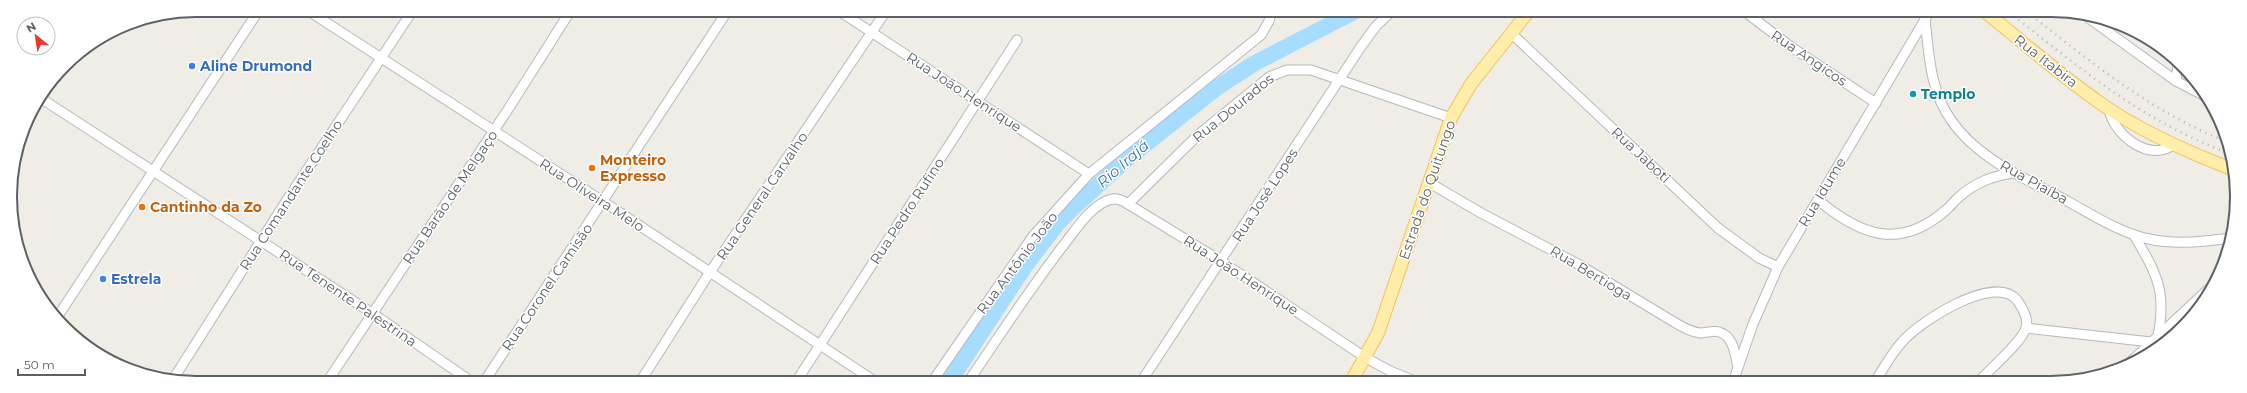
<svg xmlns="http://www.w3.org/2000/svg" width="2247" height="393" viewBox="0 0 2247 393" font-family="Montserrat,sans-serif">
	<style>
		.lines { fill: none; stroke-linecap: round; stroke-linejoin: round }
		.river { stroke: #a5dcff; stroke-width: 16 }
		.minor-casing { stroke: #b5b8bc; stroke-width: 11 }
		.major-casing { stroke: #f2c15c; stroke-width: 14 }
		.minor { stroke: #fff; stroke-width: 9 }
		.major { stroke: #fea; stroke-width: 12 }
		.rail { stroke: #b4b5b6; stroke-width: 2.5; stroke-dasharray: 1 5; stroke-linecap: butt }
		.shop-dot { fill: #3f7fe0; stroke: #fff; stroke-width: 1.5 }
		.culture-dot { fill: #0f9aa8; stroke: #fff; stroke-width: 1.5 }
		.food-dot { fill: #e8710a; stroke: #fff; stroke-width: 1.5 }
		.labels { text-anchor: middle; stroke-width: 3; stroke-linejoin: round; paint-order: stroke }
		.street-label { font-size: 14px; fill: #5d6166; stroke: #fff }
		.shop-label { font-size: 14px; font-weight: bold; fill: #366cbe; stroke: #fff; text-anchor: start }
		.culture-label { font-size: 14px; font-weight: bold; fill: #0d838f; stroke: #fff; text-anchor: start }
		.food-label { font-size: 14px; font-weight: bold; fill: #c56008; stroke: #fff; text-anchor: start }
		.water-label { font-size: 15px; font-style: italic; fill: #3e77a9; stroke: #fff }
		.rim { fill: none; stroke: #5d6166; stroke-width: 2 }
	</style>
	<rect width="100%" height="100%" fill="#efede5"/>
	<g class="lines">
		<path class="river" d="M949,382L1025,266L1059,222L1074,207L1128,158L1218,87L1255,63L1356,11"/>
		<g class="minor-casing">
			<g id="minor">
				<path d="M307,10L604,202L876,382"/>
				<path d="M839,11L1089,174"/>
				<path d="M1744,11L1794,49L1876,103"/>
				<path d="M2086,16L2176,81L2205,96"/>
				<path d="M1925,19C1929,55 1930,90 1951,120C1978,160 2029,180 2069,202C2094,216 2121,233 2149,239C2175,245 2204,242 2230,238"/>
				<path d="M1511,33L1718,228L1759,258L1778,267"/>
				<path d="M2176,81L2178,65"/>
				<path d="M42,99L372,313L472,382"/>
				<path d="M2109,108C2112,134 2150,164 2174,144"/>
				<path d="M1428,182L1481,213L1578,264L1674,322C1682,327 1691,332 1700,333C1706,333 1714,330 1719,332C1734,336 1735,355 1738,367"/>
				<path d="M1818,200C1860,235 1899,251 1946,210C1951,206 1954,201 1959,197C1974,183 1995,175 2014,173"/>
				<path d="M1128,204L1198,135L1269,77L1287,70H1311L1451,118"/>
				<path d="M2134,235C2156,273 2167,290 2158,336"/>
				<path d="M56,319L259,10"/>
				<path d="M2026,328L2151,342"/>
				<path d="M2126,366L2217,281"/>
				<path d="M172,381L285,203L413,10"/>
				<path d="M327,382L507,111L571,10"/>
				<path d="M484,382L728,10"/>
				<path d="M640,382L710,272L886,11"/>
				<path d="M796,382L1017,40"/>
				<path d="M932,382L1033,236L1089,174L1261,35L1269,21L1271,11"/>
				<path d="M968,382C1000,335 1031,287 1066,242C1077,228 1089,209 1106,201C1112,198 1117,198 1123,201L1221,261L1366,358L1390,371L1417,382"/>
				<path d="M1141,382L1360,48L1376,26L1392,11"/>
				<path d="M1733,382L1753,324L1778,267L1930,11"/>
				<path d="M1875,382C1883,369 1891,354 1902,342C1919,322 1994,273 2017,300C2022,307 2029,319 2026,328C2022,342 1988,371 1977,383"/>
			</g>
		</g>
		<g class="major-casing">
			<g id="major">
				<path d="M1984,11C2026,44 2065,80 2109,109C2147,134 2190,153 2232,169"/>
				<path d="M1351,382L1378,333L1451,118L1471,84L1529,11"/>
			</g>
		</g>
		<use href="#minor" class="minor"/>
		<use href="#major" class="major"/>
		<g class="rail">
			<path d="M2009,12C2081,69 2143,122 2231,154"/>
			<path d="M2027,12C2090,61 2152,113 2228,142"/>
		</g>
	</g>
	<g class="shop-dot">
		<circle cx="192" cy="66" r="4"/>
		<circle cx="103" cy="279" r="4"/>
	</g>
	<circle class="culture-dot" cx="1913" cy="94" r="4"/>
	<g class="food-dot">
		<circle cx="592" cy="168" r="4"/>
		<circle cx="142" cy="207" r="4"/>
	</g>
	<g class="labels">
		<g class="street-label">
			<text transform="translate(1809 58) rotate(34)" y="5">Rua Angicos</text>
			<text transform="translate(2046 61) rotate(38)" y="5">Rua Itabira</text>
			<text transform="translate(964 92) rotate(33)" y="5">Rua João Henrique</text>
			<text transform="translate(1233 108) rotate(-39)" y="5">Rua Dourados</text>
			<text transform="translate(1641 155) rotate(43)" y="5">Rua Jaboti</text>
			<text transform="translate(2034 182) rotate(29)" y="5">Rua Piaíba</text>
			<text transform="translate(1427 190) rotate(-71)" y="5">Estrada do Quitungo</text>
			<text transform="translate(1822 192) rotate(-59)" y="5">Rua Idume</text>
			<text transform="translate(291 195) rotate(-57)" y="5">Rua Comandante Coelho</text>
			<text transform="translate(592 195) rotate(33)" y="5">Rua Oliveira Melo</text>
			<text transform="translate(1265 195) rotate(-57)" y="5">Rua José Lopes</text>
			<text transform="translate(762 196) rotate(-56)" y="5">Rua General Carvalho</text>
			<text transform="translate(450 197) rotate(-56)" y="5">Rua Barão de Melgaço</text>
			<text transform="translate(907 211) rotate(-57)" y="5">Rua Pedro Rufino</text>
			<text transform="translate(1017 263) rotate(-53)" y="5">Rua Antônio João</text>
			<text transform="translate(1591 273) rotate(31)" y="5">Rua Bertioga</text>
			<text transform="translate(1241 275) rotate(33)" y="5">Rua João Henrique</text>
			<text transform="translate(547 287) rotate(-56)" y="5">Rua Coronel Camisão</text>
			<text transform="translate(348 298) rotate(34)" y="5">Rua Tenente Palestrina</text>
		</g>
		<g class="shop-label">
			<text x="200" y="71">Aline Drumond</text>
			<text x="111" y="284">Estrela</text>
		</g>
		<g class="culture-label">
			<text x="1921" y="99">Templo</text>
		</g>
		<g class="food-label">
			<text x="600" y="165">Monteiro<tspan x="600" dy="16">Expresso</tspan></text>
			<text x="150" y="212">Cantinho da Zo</text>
		</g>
		<g class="water-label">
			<text transform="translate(1123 164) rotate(-41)" y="5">Rio Irajá</text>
		</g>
	</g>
	<path d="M0 0H2247V393H0ZM196 17H2051A179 179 0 0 1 2230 196V197A179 179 0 0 1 2051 376H196A179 179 0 0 1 17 197V196A179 179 0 0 1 196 17Z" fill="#fff" fill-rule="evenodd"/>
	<path class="rim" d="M196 17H2051A179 179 0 0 1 2230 196V197A179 179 0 0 1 2051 376H196A179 179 0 0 1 17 197V196A179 179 0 0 1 196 17Z"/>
	<g transform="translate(36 36) rotate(330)"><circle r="19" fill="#ffffff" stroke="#bec0c2"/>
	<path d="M0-3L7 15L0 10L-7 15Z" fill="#ea3831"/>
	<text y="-6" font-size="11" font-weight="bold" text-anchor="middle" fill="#5d6166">N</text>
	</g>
	<path d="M18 369v6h67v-6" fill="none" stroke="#5d6166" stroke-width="2"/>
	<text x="24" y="369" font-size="12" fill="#5d6166" stroke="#ffffff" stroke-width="3" paint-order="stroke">50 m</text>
</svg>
